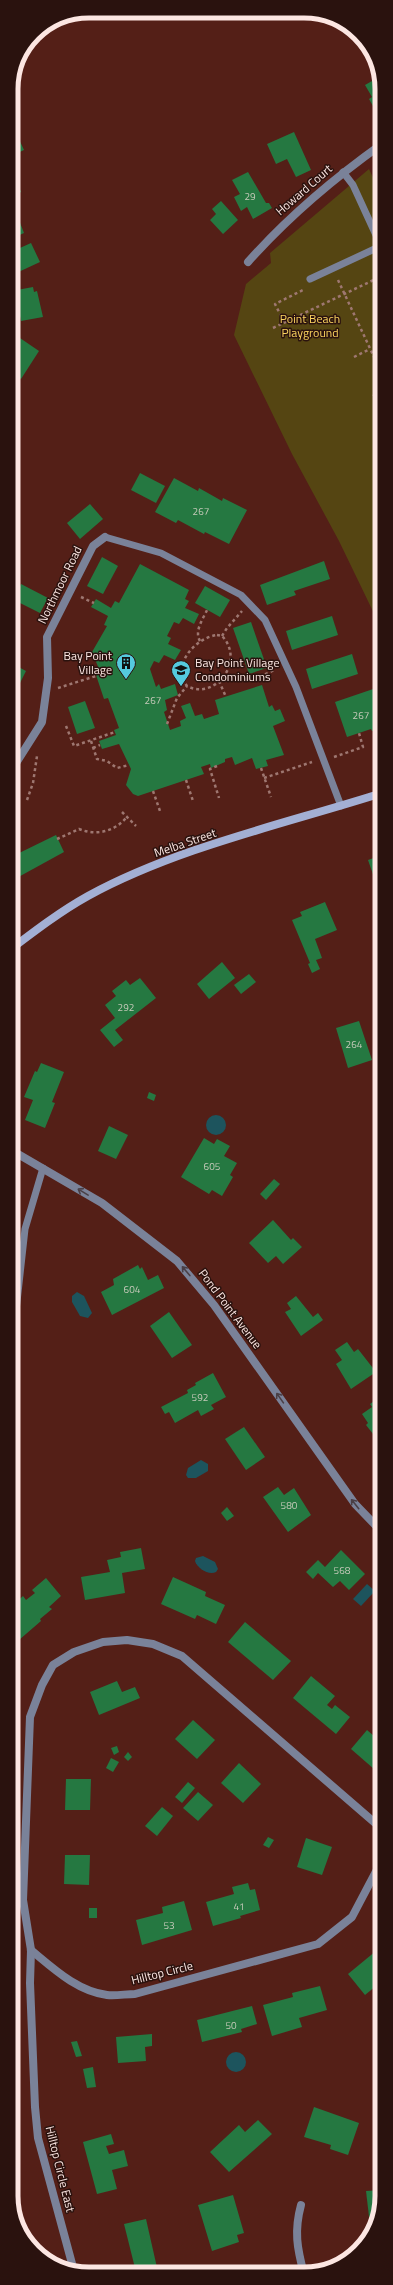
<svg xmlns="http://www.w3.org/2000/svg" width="393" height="2285" viewBox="0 0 393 2285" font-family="'Titillium Web',sans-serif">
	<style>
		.green { fill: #554512 }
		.water { fill: #1d545d }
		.building { fill: #257841 }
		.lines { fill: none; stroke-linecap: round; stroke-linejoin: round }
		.path { stroke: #9e7771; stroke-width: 2.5; stroke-dasharray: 3 3; stroke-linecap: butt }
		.service { stroke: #7a8299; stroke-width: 7 }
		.minor { stroke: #7a8299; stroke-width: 8 }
		.secondary { stroke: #a3afd4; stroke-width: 8 }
		.oneway { stroke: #4a3f46 }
		.labels { text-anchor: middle; stroke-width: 3; stroke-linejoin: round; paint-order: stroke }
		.number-label { font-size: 10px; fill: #c6caba }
		.street-label { font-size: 12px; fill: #fce6e2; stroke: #2a120e }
		.park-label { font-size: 12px; fill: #fbd45f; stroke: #2a120e }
		.poi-label { font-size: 12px; fill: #fce6e2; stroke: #2a120e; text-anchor: end }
		.rim { fill: none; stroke: #fce6e2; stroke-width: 5 }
	</style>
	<rect width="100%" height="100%" fill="#541f17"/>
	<path class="green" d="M369,169L382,197V630L339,541L292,454L234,335L246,284L271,263L270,253Z"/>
	<g class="water">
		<circle cx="216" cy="1125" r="10"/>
		<path d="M77,1292L84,1296L92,1313L88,1318L80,1316L72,1302V1296Z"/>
		<path d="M201,1460L208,1464V1471L196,1478H188L186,1475L188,1468Z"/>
		<path d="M203,1556L215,1562L218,1569L216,1572C209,1576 197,1568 195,1561L196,1558Z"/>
		<path d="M367,1584L375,1591L361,1606L353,1599Z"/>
		<circle cx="236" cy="2062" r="10"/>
	</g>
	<g class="building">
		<path d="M379,77L382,84V116L376,105L373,106L369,99L372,97L365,85Z"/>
		<path d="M294,132L311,170L296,177L287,159L276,164L267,144Z"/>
		<path d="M17,135L24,150L11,156V137Z"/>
		<path d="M248,172L266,203H269L272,208L253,219L247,207L241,211L234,197L240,194L232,180Z"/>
		<path d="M15,177L21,192L11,197V179Z"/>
		<path d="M221,201L238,220L223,234L210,220L216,214L212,209Z"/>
		<path d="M17,215L24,233L11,239V218Z"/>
		<path d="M31,243L40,262L12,275L11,252Z"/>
		<path d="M33,287L34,292L37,291L43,317L21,321L16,297L18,296L17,290Z"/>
		<path d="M17,336L39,351L21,379L11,372V345Z"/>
		<path d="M11,388L16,392L11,399Z"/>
		<path d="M11,422L20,429L14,437L11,435Z"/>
		<path d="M140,473L165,486L156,503L131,490Z"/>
		<path d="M174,478L198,491L199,488L222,501L223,498L247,510L229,544L205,532L204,534L178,520L176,523L155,512Z"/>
		<path d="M90,504L103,519L80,539L67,523Z"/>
		<path d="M102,557L118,566L103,594L87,586Z"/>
		<path d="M324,561L330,579L294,591L296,595L267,605L260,585Z"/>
		<path d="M140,564L189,590L185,599L189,601L185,608L199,614L194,624L183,618L179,624L174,622L167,636L171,638L168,644L181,650L175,660L164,655L159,663L154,661L150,669L156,687L159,684L161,689L175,684L178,695L165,700L167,710L164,712L170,730L181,726L180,721L186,718L181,706L190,703L195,716L202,714L204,719L219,714L215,700L262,685L269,707L272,705L275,711L280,709L285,721L273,726L284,755L266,760L268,766L256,769L252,758L235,765L232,757L225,759V762L211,768L210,764L201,767L204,774L138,796L133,794L126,785L131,769L119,744L102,749L99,741L116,735L114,730L119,728L108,698L104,699L95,672L99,669L92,652L107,626L104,625L108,616L91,607L96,599L111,608L115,601L119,603Z"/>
		<path d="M21,584L48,598L40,613L14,600Z"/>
		<path d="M205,586L230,600L220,617L195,603Z"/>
		<path d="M332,616L338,635L292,650L286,631Z"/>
		<path d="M251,622L267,668L249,674L233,628Z"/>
		<path d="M352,654L358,674L312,689L306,669Z"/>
		<path d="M11,663L26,671L11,701Z"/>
		<path d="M382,686V728L372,731L371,729L347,737L335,702Z"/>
		<path d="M85,701L95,728L77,734L68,707Z"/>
		<path d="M56,835L64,852L13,880L11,857Z"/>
		<path d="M382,855V900L368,860Z"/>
		<path d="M325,902L337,930L315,939L322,958L316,960L320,969L312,973L308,964L310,963L292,920L302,916L300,912Z"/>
		<path d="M222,962L235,978L209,999L197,984Z"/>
		<path d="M249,974L256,982L241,994L234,985Z"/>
		<path d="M140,978L156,998L115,1030L123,1040L114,1047L100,1030L115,1018L105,1005L116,996L112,991L126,980L130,985Z"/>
		<path d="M359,1021L372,1060L348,1068L336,1028Z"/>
		<path d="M41,1063L64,1072L52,1102L55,1103L45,1128L25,1120L33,1100L24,1097L35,1071L37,1072Z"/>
		<path d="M149,1092L156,1095L154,1101L147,1098Z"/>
		<path d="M109,1126L128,1135L116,1159L98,1151Z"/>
		<path d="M204,1138L214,1144L217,1139L230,1146L224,1156L237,1163L230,1175L233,1177L222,1196L212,1190L209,1194L181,1177Z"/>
		<path d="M274,1179L280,1184L266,1200L260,1194Z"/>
		<path d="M273,1220L291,1240L293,1238L302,1247L283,1264L276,1256L268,1263L249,1243Z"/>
		<path d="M138,1265L140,1269L142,1267L148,1280L158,1275L164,1288L112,1315L101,1292L114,1285L113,1279Z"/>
		<path d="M296,1296L313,1317L318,1313L323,1320L301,1336L285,1312L291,1309L287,1303Z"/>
		<path d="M169,1312L192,1345L172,1358L150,1326Z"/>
		<path d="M347,1342L354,1352L358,1349L376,1372L351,1389L336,1364L342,1360L335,1350Z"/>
		<path d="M213,1373L226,1397L211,1405L214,1409L201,1416L198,1410L175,1423L169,1412L165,1414L161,1407L188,1393L187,1390L196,1385L195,1383Z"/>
		<path d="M382,1395V1439L376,1432L373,1434L366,1425L368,1423L362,1414L372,1407L370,1404Z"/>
		<path d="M244,1427L265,1457L246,1470L225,1439Z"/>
		<path d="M278,1487L284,1495L294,1488L311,1515L288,1532L263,1497Z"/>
		<path d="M227,1507L234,1516L227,1521L221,1513Z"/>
		<path d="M141,1548L145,1569L122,1573L125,1593L85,1600L81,1577L110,1572L107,1560L121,1557L120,1552Z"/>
		<path d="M341,1550L365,1574L349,1590L340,1581L333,1587L318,1573L313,1579L306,1572L318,1560L325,1567Z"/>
		<path d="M173,1577L206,1592L205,1596L225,1605L216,1624L197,1615L195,1619L161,1604Z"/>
		<path d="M46,1578L61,1596L49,1607L52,1609L40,1619L41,1621L19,1640L11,1631V1607L23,1596L26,1600L35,1593L32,1590Z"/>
		<path d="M245,1622L291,1661L273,1680L228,1642Z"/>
		<path d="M311,1676L335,1696L327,1705L332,1709L335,1705L350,1717L336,1734L293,1698Z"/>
		<path d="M117,1681L122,1692L135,1687L140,1698L99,1715L90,1692Z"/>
		<path d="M193,1720L215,1740L197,1759L175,1739Z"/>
		<path d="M367,1730L382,1743V1776L351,1749Z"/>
		<path d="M117,1746L119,1752L114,1755L111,1748Z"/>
		<path d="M128,1752L132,1757L128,1761L124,1757Z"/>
		<path d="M111,1758L119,1762L113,1772L106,1768Z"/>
		<path d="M239,1763L261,1784L243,1803L221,1783Z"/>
		<path d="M66,1779H91L90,1810H65Z"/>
		<path d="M188,1782L195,1788L182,1803L175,1797Z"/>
		<path d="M198,1792L213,1805L198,1821L183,1808Z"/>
		<path d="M162,1807L173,1816L157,1836L145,1826Z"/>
		<path d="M268,1837L274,1840L269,1848L263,1845Z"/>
		<path d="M306,1838L332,1847L322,1875L297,1867Z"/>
		<path d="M65,1855H90L89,1885L64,1884Z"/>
		<path d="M248,1883L250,1890L255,1889L260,1910L240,1916L241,1918L213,1926L206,1902L234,1894L232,1887Z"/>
		<path d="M184,1901L192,1930L142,1945L136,1920L163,1913L162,1907Z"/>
		<rect x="89" y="1908" width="8" height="10"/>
		<path d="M382,1946V1981L365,1995L348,1974Z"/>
		<path d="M320,1986L327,2010L299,2018L302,2027L272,2036L263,2005L293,1997L292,1993Z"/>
		<path d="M252,2006L257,2024L241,2029L242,2032L202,2042L197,2020Z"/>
		<path d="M152,2034V2046L145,2047L146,2061L118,2063L116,2037Z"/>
		<path d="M77,2041L82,2056L76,2057L71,2042Z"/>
		<path d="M93,2067L96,2087L87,2088L83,2069Z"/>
		<path d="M314,2107L359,2123L348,2155L330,2149L331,2145L304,2137Z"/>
		<path d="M258,2120L272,2134L229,2172L210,2152L239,2125L245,2132Z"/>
		<path d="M111,2134L114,2144L106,2146L109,2154L124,2150L128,2166L112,2170L117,2189L97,2194L83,2142Z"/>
		<path d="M382,2190V2200L370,2225L366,2191Z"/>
		<path d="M233,2195L244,2233L237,2235L239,2242L212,2251L198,2205Z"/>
		<path d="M146,2219L158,2272H136L124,2224Z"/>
	</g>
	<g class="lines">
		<g class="path">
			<path d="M338,280L382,374"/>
			<path d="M284,322L275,304L305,289"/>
			<path d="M273,328L382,276"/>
			<path d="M354,357L370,349"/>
			<path d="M373,396L382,391"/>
			<path d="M81,597L94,603"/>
			<path d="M217,635L222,636C246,661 215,701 187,686C171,665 195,638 217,635Z"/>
			<path d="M222,636L227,628L242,611"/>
			<path d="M200,641C194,631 203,619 207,610"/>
			<path d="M224,676C239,683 260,678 274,670"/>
			<path d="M219,681L226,697"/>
			<path d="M58,688L96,676"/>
			<path d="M167,724L177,698L187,686"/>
			<path d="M66,726L74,746L115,732"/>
			<path d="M91,741L97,759L107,761L117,768L129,765"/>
			<path d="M93,748L100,745"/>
			<path d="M334,757L363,747L359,733"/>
			<path d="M217,766L210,769L219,798"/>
			<path d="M261,768L271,797"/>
			<path d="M264,778L312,762"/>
			<path d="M186,780L193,801"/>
			<path d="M153,791L160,811"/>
			<path d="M27,800L33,783L37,756"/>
			<path d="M122,812L136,826"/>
			<path d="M57,839L79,829C96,836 114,832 127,817"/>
		</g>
		<g class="service">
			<path d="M310,279L381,246L353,185L343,172"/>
			<path d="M105,537L161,553L241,595L265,620L296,687L341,806"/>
			<path d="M11,1356L25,1229L43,1168"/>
		</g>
		<g class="minor">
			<path d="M248,262C288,217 333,179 382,144"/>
			<path d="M11,771L42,722L48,678L47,637L93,546L105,537"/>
			<path d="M11,1150L102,1203L177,1261L214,1305L355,1504L382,1532"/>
			<path d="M31,1950C54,1969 77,1991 107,1995C116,1996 126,1994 135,1994L318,1944L352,1917L382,1860"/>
			<path d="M301,2205C294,2231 297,2248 304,2274"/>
			<path d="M74,2271L38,2138L35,2107L30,1983L31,1950L23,1900L30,1717L42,1685L53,1665L74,1652L103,1642L127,1640L153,1644L182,1656L382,1829"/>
		</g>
		<path class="secondary" d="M11,949C36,930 61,911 88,896C178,847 285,824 382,793"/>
	</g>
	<defs><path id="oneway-shaft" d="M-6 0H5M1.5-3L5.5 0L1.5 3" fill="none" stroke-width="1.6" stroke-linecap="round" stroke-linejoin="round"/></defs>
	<g class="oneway">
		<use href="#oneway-shaft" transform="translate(83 1192) rotate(-149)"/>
		<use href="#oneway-shaft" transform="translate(186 1271) rotate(-130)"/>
		<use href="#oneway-shaft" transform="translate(280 1398) rotate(-125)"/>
		<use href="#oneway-shaft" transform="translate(355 1504) rotate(-129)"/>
	</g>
	<defs>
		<g id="building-pin" transform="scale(1)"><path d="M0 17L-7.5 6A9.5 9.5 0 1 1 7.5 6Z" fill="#55cade" stroke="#2a120e"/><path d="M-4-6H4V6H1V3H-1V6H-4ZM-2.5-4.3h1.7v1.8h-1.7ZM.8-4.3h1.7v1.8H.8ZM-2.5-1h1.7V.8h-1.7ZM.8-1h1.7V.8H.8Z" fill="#111"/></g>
		<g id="school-pin" transform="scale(1)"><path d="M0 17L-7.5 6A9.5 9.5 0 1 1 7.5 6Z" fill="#55cade" stroke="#2a120e"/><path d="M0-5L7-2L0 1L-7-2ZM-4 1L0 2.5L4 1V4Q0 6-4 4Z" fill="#111"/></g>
	</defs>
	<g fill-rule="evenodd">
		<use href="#building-pin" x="126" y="663"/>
		<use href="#school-pin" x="181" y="670"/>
	</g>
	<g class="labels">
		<g class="number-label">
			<text x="250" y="200">29</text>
			<text x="201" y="515">267</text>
			<text x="153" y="704">267</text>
			<text x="361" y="719">267</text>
			<text x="126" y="1011">292</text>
			<text x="354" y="1048">264</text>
			<text x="212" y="1170">605</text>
			<text x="132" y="1293">604</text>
			<text x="200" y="1401">592</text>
			<text x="289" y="1509">580</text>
			<text x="342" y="1574">568</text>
			<text x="239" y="1910">41</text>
			<text x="169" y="1929">53</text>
			<text x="231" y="2029">50</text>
		</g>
		<g class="street-label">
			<text transform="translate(304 190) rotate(-41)" y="4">Howard Court</text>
			<text transform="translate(60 585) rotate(-64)" y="4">Northmoor Road</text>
			<text transform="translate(185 843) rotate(-19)" y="4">Melba Street</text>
			<text transform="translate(230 1309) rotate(53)" y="4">Pond Point Avenue</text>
			<text transform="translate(162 1973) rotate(-14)" y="4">Hilltop Circle</text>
			<text transform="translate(60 2169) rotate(76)" y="4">Hilltop Circle East</text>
		</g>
		<g class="park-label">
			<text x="310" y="323">Point Beach<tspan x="310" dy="14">Playground</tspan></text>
		</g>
		<g class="poi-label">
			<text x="112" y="660">Bay Point<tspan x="112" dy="14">Village</tspan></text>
			<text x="195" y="667" text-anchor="start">Bay Point Village<tspan x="195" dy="14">Condominiums</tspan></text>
		</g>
	</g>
	<path d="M0 0H393V2285H0ZM89 18H304A71 71 0 0 1 375 89V2196A71 71 0 0 1 304 2267H89A71 71 0 0 1 18 2196V89A71 71 0 0 1 89 18Z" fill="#2a120e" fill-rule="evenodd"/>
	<path class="rim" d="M89 18H304A71 71 0 0 1 375 89V2196A71 71 0 0 1 304 2267H89A71 71 0 0 1 18 2196V89A71 71 0 0 1 89 18Z"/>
</svg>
